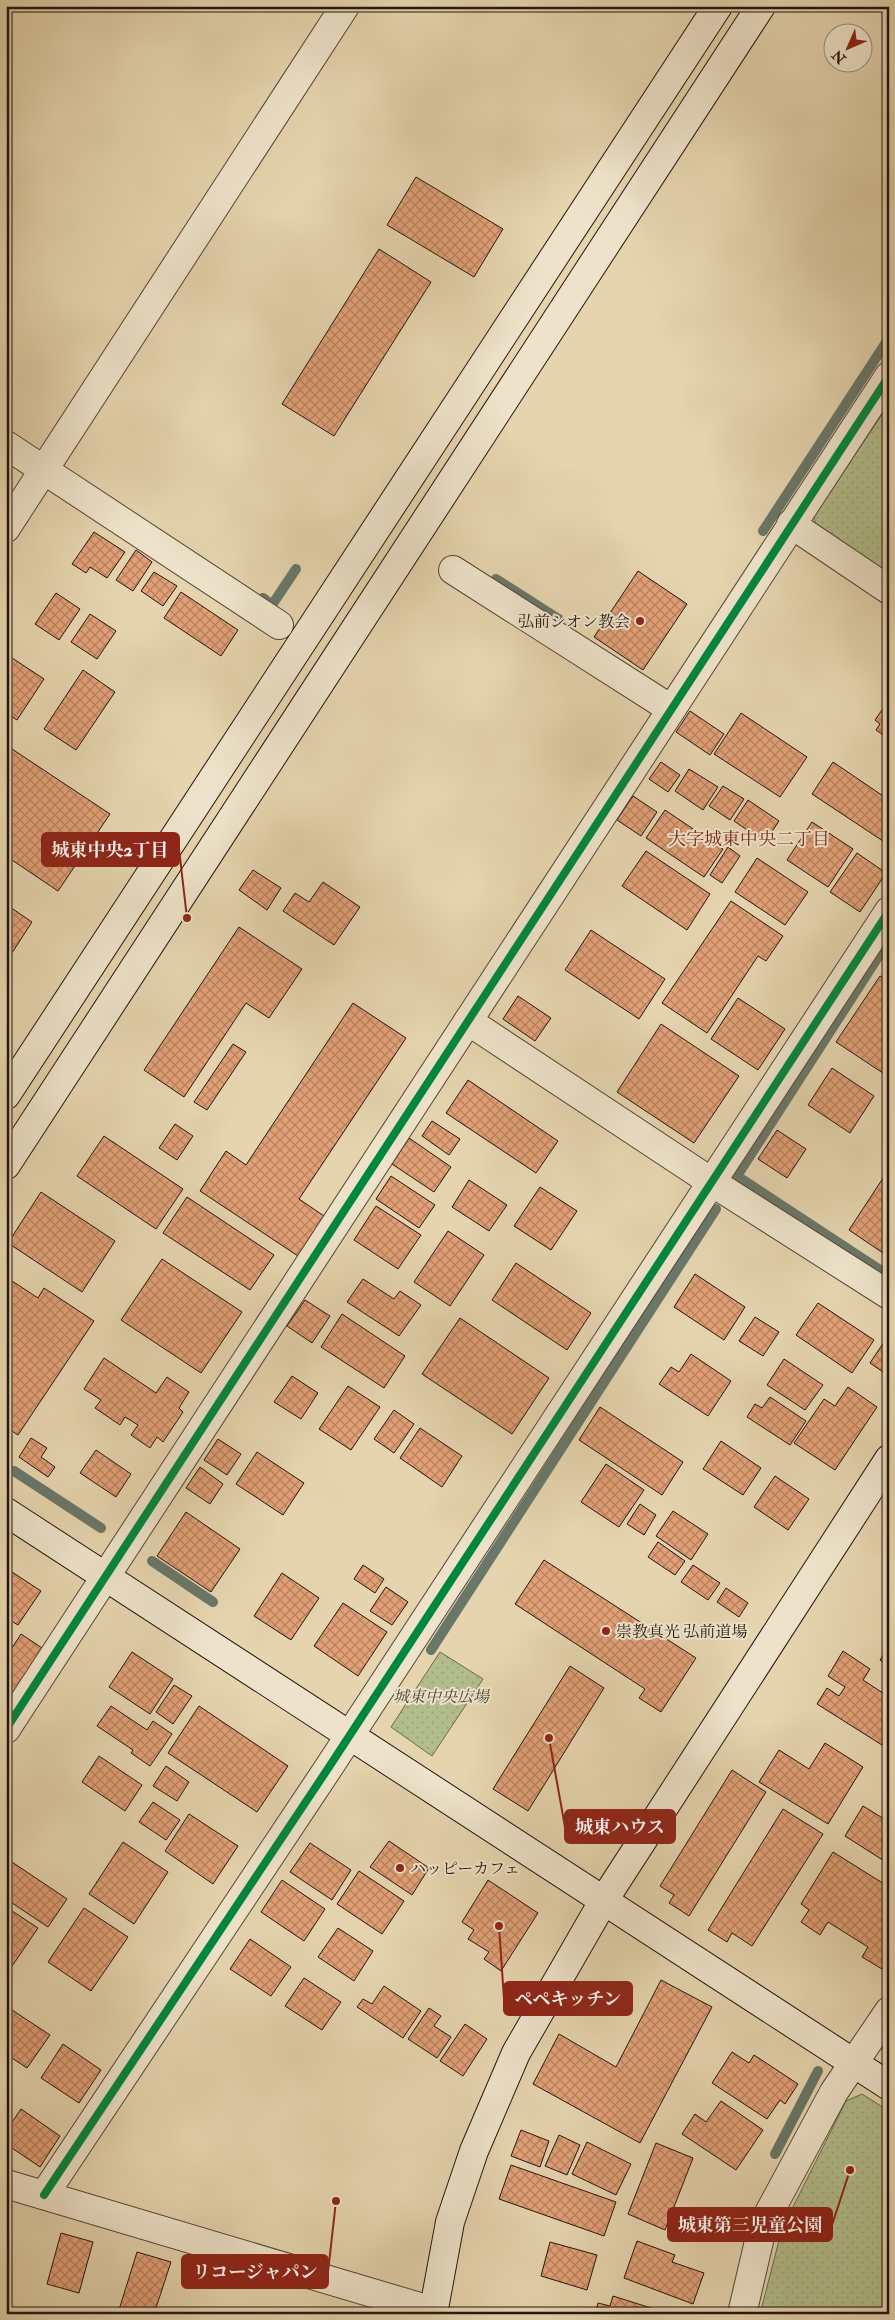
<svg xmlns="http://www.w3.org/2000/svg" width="895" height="2320" viewBox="0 0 895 2320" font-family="'IM FELL Double Pica','Noto Serif JP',serif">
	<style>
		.park { fill: url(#park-dots); stroke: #6a694e }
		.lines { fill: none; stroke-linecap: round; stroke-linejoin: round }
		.stream { stroke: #697769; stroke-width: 10 }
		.building { fill: url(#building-cross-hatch); stroke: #231510 }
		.street-casing { stroke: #544538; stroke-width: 30 }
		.secondary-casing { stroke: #231510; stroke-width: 30 }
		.street { stroke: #eee3ca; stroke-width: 28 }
		.secondary { stroke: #eee3ca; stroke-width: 28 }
		.cycleway-casing { stroke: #eee3ca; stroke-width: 11 }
		.cycleway { stroke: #00873e; stroke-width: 8 }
		.poi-dot { fill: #8f2418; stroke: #eee3ca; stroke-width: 2 }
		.labels { text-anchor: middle; stroke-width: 4; stroke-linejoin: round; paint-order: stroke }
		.poi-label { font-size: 16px; fill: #231510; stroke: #eee3ca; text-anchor: start }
		.park-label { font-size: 16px; font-style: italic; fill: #4e4735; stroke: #eee3ca }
		.neighbourhood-label { font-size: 18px; fill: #7a1f14; stroke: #eee3ca }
		.leader { fill: none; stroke: #8f2418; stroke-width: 2 }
		.callout-dot { fill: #8f2418; stroke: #eee3ca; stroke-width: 2 }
		.callout { fill: #8f2418; stroke: #8f2418; stroke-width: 2 }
		.callout-label { font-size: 18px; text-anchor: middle; font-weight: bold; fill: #fff }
	</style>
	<defs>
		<pattern id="park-dots" width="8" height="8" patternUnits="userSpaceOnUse" patternTransform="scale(1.25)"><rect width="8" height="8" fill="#b2bd8c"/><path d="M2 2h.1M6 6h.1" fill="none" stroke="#99a278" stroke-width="1.8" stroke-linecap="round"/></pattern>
		<pattern id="building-cross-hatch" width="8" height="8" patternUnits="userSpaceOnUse" patternTransform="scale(1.25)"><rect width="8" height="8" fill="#e2a076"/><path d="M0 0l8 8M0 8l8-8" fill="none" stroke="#b7815f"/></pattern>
	</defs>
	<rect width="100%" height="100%" fill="#e5d4ae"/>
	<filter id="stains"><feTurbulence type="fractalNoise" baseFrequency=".004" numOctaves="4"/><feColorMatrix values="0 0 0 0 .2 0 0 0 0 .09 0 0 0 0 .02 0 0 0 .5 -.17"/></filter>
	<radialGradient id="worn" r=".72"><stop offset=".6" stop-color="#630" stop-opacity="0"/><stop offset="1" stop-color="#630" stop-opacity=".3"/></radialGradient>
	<g class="park">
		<path d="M889,404V578L817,531L814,516Z"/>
		<path d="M440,1652L483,1679L432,1756L391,1727Z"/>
		<path d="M862,2094L889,2111V2314H760L782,2229L846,2101Z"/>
	</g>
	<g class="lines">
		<g class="stream">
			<path d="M763,531L889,338"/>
			<path d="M496,579L560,620"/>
			<path d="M263,598L272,605L296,569"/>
			<path d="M889,940L737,1176L889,1276"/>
			<path d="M14,1471L101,1528"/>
			<path d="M152,1561L213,1602"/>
			<path d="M431,1650L716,1209"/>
			<path d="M885,2046L889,2049"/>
			<path d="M775,2154L818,2071"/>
		</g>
	</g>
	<g class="building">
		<path d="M879,6H889V17L877,9Z"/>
		<path d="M416,177L503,229L474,277L387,225Z"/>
		<path d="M379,249L431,282L334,436L282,404Z"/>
		<path d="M94,532L125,552L107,578L90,567L86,573L72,564Z"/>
		<path d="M136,550L152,562L133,591L116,580Z"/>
		<path d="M638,571L687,604L643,670L594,637Z"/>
		<path d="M154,572L177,586L163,606L141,591Z"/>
		<path d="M181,592L238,630L221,656L164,618Z"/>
		<path d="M56,593L80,609L59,640L35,624Z"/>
		<path d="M90,614L116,631L97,659L71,642Z"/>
		<path d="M6,654L44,679L17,720L6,713Z"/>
		<path d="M83,670L115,692L76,750L44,729Z"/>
		<path d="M889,700V739L876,730L880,724L875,720Z"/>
		<path d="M690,711L724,734L710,755L676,732Z"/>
		<path d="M741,713L807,757L780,797L714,754Z"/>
		<path d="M6,745L110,814L58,891L6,856Z"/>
		<path d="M661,762L680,775L668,792L649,779Z"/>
		<path d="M833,762L889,800V845L812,794Z"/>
		<path d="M689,769L718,787L703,810L675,791Z"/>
		<path d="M723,786L744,799L730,820L709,806Z"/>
		<path d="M633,796L657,812L641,836L617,820Z"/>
		<path d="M748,800L779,821L765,842L734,821Z"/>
		<path d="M665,810L723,849L704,877L646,838Z"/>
		<path d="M812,822L853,849L828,887L787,860Z"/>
		<path d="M728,847L740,856L722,883L710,875Z"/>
		<path d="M646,851L710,894L687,930L622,886Z"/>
		<path d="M857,853L886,873L860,912L830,892Z"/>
		<path d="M757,858L808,892L785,925L735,892Z"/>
		<path d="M253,870L281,888L267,910L239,890Z"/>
		<path d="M323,882L360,907L334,945L283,911L295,893L309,902Z"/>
		<path d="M731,901L783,936L766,961L758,956L707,1033L662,1003Z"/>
		<path d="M7,905L32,922L10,956L6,954Z"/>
		<path d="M239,927L302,969L269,1018L246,1003L184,1097L144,1070Z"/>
		<path d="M591,930L665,979L639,1019L565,970Z"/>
		<path d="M880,976L889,981V1077L836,1042Z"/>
		<path d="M518,996L551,1018L535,1041L503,1019Z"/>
		<path d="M738,998L785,1029L758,1070L711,1039Z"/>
		<path d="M353,1003L406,1038L299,1199L324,1216L298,1256L200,1191L226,1151L246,1165Z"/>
		<path d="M661,1024L739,1076L694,1143L617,1092Z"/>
		<path d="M233,1044L246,1052L207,1110L194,1102Z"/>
		<path d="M832,1068L874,1096L850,1133L808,1105Z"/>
		<path d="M468,1080L558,1141L536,1173L446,1113Z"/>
		<path d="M432,1121L460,1139L449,1155L422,1136Z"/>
		<path d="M175,1124L193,1136L177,1160L159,1148Z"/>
		<path d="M777,1130L806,1149L787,1178L758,1159Z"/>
		<path d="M104,1136L183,1189L156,1229L77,1176Z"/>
		<path d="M409,1138L451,1167L434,1192L392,1164Z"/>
		<path d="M889,1169V1257L849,1230Z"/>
		<path d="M391,1176L435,1205L419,1228L376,1199Z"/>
		<path d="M469,1180L507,1205L489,1231L452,1207Z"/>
		<path d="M540,1187L577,1211L551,1250L514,1226Z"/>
		<path d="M41,1192L115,1241L82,1292L8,1243Z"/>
		<path d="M187,1197L274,1255L250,1290L163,1233Z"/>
		<path d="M376,1206L421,1235L398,1269L354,1240Z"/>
		<path d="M448,1231L484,1255L450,1306L414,1282Z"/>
		<path d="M162,1259L242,1312L201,1373L121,1320Z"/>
		<path d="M516,1263L591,1313L567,1350L492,1300Z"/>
		<path d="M695,1274L745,1307L724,1340L674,1307Z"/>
		<path d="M6,1277L38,1298L44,1288L94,1321L18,1435L6,1427Z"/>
		<path d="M363,1279L394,1299L400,1291L421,1305L399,1336L347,1302Z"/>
		<path d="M305,1300L330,1316L312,1343L287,1326Z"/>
		<path d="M818,1303L874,1340L852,1373L796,1335Z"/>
		<path d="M342,1314L405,1356L384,1388L321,1347Z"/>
		<path d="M755,1317L779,1332L763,1356L739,1341Z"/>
		<path d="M460,1318L549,1378L512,1434L422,1374Z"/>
		<path d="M888,1336L889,1337V1376L870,1363Z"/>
		<path d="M691,1354L731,1381L708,1416L659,1384L671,1367L679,1372Z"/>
		<path d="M104,1358L156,1393L167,1377L189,1392L179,1408L183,1412L163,1442L157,1437L150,1448L131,1435L138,1425L125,1417L120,1425L95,1408L101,1400L84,1389Z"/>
		<path d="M784,1359L823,1385L805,1410L767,1385Z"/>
		<path d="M292,1376L318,1393L301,1419L274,1402Z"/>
		<path d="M348,1386L380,1407L351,1450L319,1429Z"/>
		<path d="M848,1387L877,1407L835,1470L794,1443L824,1399L835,1406Z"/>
		<path d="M770,1397L806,1421L790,1445L747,1417L755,1404L762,1408Z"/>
		<path d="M600,1407L683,1462L662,1495L579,1440Z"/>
		<path d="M394,1410L414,1424L394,1453L374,1439Z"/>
		<path d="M420,1428L462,1456L442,1487L400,1458Z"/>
		<path d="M31,1438L47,1448L41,1457L55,1467L48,1477L19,1457Z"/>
		<path d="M218,1439L241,1454L227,1475L204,1460Z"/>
		<path d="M721,1441L761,1468L743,1495L703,1469Z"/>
		<path d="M96,1450L131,1474L116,1497L80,1473Z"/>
		<path d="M257,1452L304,1483L283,1515L236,1484Z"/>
		<path d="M606,1464L644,1490L619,1527L581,1502Z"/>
		<path d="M200,1467L223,1484L210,1504L186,1488Z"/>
		<path d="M775,1476L809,1499L788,1530L754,1507Z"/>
		<path d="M640,1504L656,1515L644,1535L627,1524Z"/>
		<path d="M673,1511L708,1534L691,1560L656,1536Z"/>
		<path d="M186,1512L240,1549L211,1592L157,1556Z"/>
		<path d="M658,1542L685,1561L675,1575L648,1557Z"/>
		<path d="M544,1560L696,1658L661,1712L639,1698L645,1689L515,1604Z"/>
		<path d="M363,1565L384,1579L375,1593L354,1579Z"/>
		<path d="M693,1565L720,1583L708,1600L681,1582Z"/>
		<path d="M6,1568L41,1591L18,1625L6,1618Z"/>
		<path d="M282,1573L319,1598L291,1640L254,1616Z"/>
		<path d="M386,1587L408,1602L392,1625L370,1611Z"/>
		<path d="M726,1588L748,1603L739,1617L717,1602Z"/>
		<path d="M343,1603L387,1632L358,1676L314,1646Z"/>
		<path d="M21,1634L45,1650L9,1704L6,1702V1653L8,1654Z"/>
		<path d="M889,1646V1666L880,1660Z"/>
		<path d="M843,1651L870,1669L863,1680L889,1697V1733L882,1745L817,1704L827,1688L839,1696L845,1687L828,1676Z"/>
		<path d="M132,1652L173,1679L150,1714L109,1687Z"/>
		<path d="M570,1666L604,1688L528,1811L493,1789Z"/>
		<path d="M174,1685L192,1696L173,1724L156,1712Z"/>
		<path d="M111,1706L147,1730L153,1721L172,1734L150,1766L131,1753L133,1750L97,1726Z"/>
		<path d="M199,1706L288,1766L257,1812L168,1753Z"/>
		<path d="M825,1743L863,1767L828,1824L759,1782L779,1750L809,1769Z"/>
		<path d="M99,1756L142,1785L125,1811L82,1782Z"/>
		<path d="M166,1766L189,1782L177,1801L153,1786Z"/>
		<path d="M732,1770L766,1792L689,1916L669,1903L674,1895L660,1886Z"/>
		<path d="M153,1802L180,1820L166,1840L139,1822Z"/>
		<path d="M863,1806L889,1822V1864L845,1836Z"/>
		<path d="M783,1809L823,1834L752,1946L732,1933L727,1942L708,1930Z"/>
		<path d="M189,1814L238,1846L213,1884L165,1851Z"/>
		<path d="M389,1841L429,1868L412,1895L370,1867Z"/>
		<path d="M123,1842L168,1872L134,1924L89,1894Z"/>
		<path d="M310,1843L351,1870L332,1900L290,1872Z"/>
		<path d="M833,1852L889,1887V1959L882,1969L862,1957L868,1947L828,1922L820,1935L801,1922L809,1910L801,1904Z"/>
		<path d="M6,1858L67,1899L48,1927L6,1899Z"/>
		<path d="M359,1871L404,1901L382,1934L337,1904Z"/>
		<path d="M282,1880L325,1909L304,1941L261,1912Z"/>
		<path d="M488,1880L538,1913L501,1971L484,1959L489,1952L468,1939L474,1930L462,1922Z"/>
		<path d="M6,1907L38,1928L6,1975Z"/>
		<path d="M84,1908L128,1937L91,1991L48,1962Z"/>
		<path d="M338,1928L373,1951L354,1981L318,1957Z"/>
		<path d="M250,1939L291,1967L271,1996L230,1969Z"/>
		<path d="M304,1978L341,2002L322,2030L285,2006Z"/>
		<path d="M661,1980L712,2007L640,2143L533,2084L559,2034L616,2067Z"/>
		<path d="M384,1986L421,2011L403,2038L357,2007L363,1999L372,2004Z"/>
		<path d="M6,2006L50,2035L27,2068L6,2054Z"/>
		<path d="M429,2008L441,2016L434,2026L451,2037L437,2058L408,2039Z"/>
		<path d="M465,2024L487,2039L463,2076L440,2061Z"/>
		<path d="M63,2044L101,2070L79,2103L41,2078Z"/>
		<path d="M732,2052L749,2063L754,2055L798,2084L785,2104L780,2100L767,2119L712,2083Z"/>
		<path d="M721,2101L763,2130L736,2170L682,2134L695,2114L706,2122Z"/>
		<path d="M21,2109L60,2136L40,2167L6,2144V2131Z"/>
		<path d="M521,2130L549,2141L540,2167L511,2156Z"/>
		<path d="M559,2135L580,2145L567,2175L545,2166Z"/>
		<path d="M587,2142L631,2164L616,2195L572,2174Z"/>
		<path d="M656,2143L693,2158L665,2230L628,2214Z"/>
		<path d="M511,2165L616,2202L604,2236L499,2199Z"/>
		<path d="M61,2233L93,2242L79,2293L47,2284Z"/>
		<path d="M637,2241L675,2255L672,2262L704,2273L693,2304L624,2278Z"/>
		<path d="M550,2242L597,2255L587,2290L541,2276Z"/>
		<path d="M137,2252L171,2262L154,2314L118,2313Z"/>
		<path d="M613,2296L670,2314H595L598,2303L610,2306Z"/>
	</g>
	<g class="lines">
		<g class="street-casing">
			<g id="street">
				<path d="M6,445L279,625"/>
				<path d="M791,524L889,590"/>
				<path d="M6,528L345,6"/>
				<path d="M453,570L671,709"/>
				<path d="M468,1021L710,1181L889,1295"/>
				<path d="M6,1729L889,376"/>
				<path d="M6,2184L433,2311"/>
				<path d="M44,2195L329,1767L889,911"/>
				<path d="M742,2314L763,2224L834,2092L889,2011"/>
			</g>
		</g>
		<g class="secondary-casing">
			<g id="secondary">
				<path d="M6,1095L718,6"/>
				<path d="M6,1165L761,6"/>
				<path d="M6,1512L889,2086"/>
				<path d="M433,2314L450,2222L474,2151L516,2053L604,1900L889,1459"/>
			</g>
		</g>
		<use href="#street" class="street"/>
		<use href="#secondary" class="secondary"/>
		<g class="cycleway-casing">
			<g id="cycleway">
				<path d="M6,1729L889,376"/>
				<path d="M44,2195L329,1767L889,911"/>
			</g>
		</g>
		<use href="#cycleway" class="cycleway"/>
	</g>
	<g class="poi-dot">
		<circle cx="640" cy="621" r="5"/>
		<circle cx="606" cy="1631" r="5"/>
		<circle cx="400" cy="1868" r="5"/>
	</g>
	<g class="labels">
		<g class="poi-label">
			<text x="630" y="627" text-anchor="end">弘前シオン教会</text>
			<text x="616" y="1637">崇教真光 弘前道場</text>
			<text x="410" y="1874">ハッピーカフェ</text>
		</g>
		<g class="park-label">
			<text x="441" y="1702">城東中央広場</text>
		</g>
		<g class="neighbourhood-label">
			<text x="749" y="845">大字城東中央二丁目</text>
		</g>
	</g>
	<path class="leader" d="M187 918L179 849M549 1738L565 1827M499 1926L504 1999M850 2170L832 2225M336 2201L328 2272"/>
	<g class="callout-dot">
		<circle cx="187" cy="918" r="5"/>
		<circle cx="549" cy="1738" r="5"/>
		<circle cx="499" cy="1926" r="5"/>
		<circle cx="850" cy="2170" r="5"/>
		<circle cx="336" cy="2201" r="5"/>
	</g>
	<g class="callout">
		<rect x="42" y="833" width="137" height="33" rx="5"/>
		<rect x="565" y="1810" width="110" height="33" rx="5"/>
		<rect x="504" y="1982" width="128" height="33" rx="5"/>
		<rect x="668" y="2208" width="164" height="33" rx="5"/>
		<rect x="182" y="2255" width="146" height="33" rx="5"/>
	</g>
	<g class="callout-label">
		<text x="110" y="856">城東中央2丁目</text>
		<text x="620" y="1833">城東ハウス</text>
		<text x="568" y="2005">ペペキッチン</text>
		<text x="750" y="2231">城東第三児童公園</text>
		<text x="255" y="2278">リコージャパン</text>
	</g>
	<rect width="895" height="2320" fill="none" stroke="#e5d4ae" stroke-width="25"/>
	<rect x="8" y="8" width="880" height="2305" fill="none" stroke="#231510" stroke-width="2.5"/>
	<rect x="12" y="12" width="870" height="2295" fill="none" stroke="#231510"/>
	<g transform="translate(848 48) rotate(225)"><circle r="24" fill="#eee3ca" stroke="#9d9180"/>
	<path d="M0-4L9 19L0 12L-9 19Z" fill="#8f2418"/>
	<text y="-8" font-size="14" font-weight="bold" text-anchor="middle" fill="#231510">N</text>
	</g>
	<rect width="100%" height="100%" filter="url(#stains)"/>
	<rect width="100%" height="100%" fill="url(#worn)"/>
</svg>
